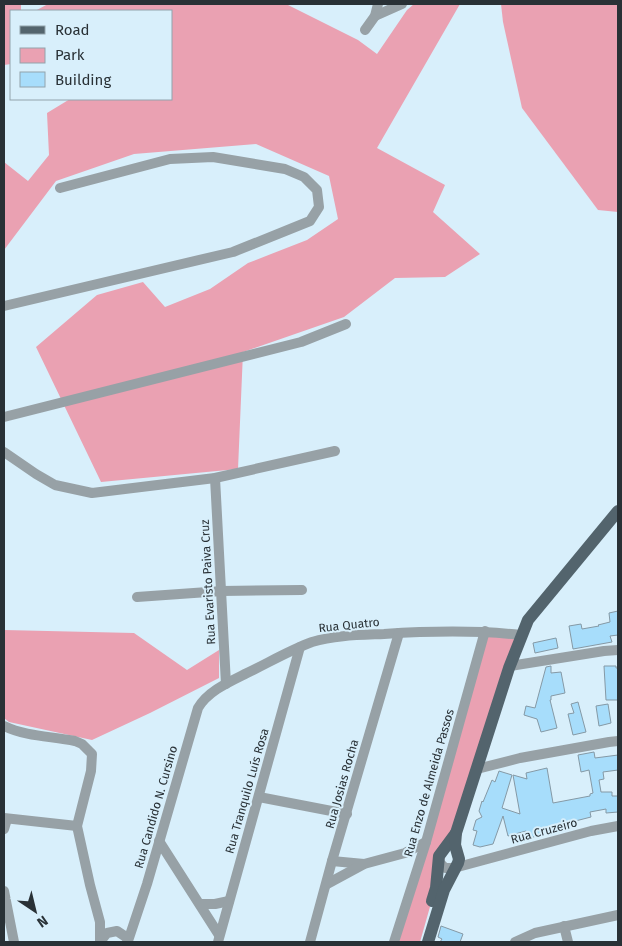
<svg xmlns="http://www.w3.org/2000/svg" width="622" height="946" viewBox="0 0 622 946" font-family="'Fira Sans',sans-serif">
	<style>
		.green { fill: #eaa1b2 }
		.building { fill: #a7ddfb; stroke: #8599a5 }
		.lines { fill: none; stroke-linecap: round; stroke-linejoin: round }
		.minor { stroke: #97a1a6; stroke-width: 10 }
		.major { stroke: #53646d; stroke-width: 12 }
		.labels { text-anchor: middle; stroke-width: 4; stroke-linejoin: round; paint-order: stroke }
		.street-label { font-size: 12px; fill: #293136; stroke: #d8effb }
	</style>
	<rect width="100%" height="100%" fill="#d8effb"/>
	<g class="green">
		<path d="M4,4H21V11H11V64L4,65Z"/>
		<path d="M48,4H286L358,40L377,54L407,10L414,4H460L377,148L445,185L433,212L480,254L445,277L395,278L344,317L243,352L238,469L101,482L36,347L97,295L143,282L165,307L210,289L248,263L307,240L338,219L329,176L256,144L134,154L56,181L4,250V162L28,181L49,155L47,113L70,99H171V11H35Z"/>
		<path d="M501,4H618V212L598,210L522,108L503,22Z"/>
		<path d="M4,630L134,633L187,670L219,650V678L150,713L92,740L9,722L4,718Z"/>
		<path d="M488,633L519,636L439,875L420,942H395Z"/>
	</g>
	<g class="building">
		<path d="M618,611V635L610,636L612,642L573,649L569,626L581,624L582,629L599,626L598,625L610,622L609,613Z"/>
		<path d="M556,638L558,648L535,653L533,643Z"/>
		<path d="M551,666V673L561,672L565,693L551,696V700H550L557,728L541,732L537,719L524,715L526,706L535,708L546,667Z"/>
		<path d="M604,666H616V668H618V700H606Z"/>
		<path d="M578,702L586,732L573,735L568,714L574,713L571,704Z"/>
		<path d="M608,704L611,723L599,726L596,706Z"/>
		<path d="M594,752L595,758L618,755V770L603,772L604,779L599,780L601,792H612V796H618V812L606,813V809L590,812L591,817L548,828L549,832L527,839L526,831L508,836L503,816L493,844L480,847L473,845L477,831L473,830L476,820L482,817L479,811L482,801L483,802L492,780L495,782L499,771L512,775L502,808L520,814L513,775L527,779L526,773L547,768L553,803L590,796V794L593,793L589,770L581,772L578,755Z"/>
		<path d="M441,926L463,934L460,942H440L442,939L438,937Z"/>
	</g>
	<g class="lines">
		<g class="minor">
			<path d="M375,16L402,4"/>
			<path d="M365,30L375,16L378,4"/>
			<path d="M4,306L233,252L310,221L319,207L317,190L304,177L285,169L213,157L170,159L60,188"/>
			<path d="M4,417L301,342L346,324"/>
			<path d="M4,452L36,474L55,485L92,493L215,478L335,451"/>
			<path d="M215,478L226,684"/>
			<path d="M137,597L222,591L302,590"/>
			<path d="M510,666L604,651L618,650"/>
			<path d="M4,726C27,737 51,736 75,741L82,744L92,754L91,771L77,826L90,885L100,922V941"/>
			<path d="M477,769L520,758L609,742L618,741"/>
			<path d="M259,797L347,814"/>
			<path d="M4,818L77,826"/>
			<path d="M4,829L7,819"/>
			<path d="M159,841L219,935"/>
			<path d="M332,861L364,864"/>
			<path d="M439,862L445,868H454L591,831L618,826"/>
			<path d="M327,884L364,864L405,853L426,842"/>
			<path d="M4,891L14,942"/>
			<path d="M200,904H215L229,901"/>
			<path d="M564,926L568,942"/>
			<path d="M128,941L147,884L198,708C208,691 229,682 247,673C268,663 290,650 312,642C335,635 360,635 384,634C430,631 476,630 521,635"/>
			<path d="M100,942L107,933L117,931L126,937L128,942"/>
			<path d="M218,942L300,647"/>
			<path d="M310,942L332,861L399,633"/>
			<path d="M394,942L426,842L485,631"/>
			<path d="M515,942L535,933L618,915"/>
		</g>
		<g class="major">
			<path d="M432,901L436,888L439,856L456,833"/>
			<path d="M428,942L444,890L458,863L459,859L455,845L456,833L509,668L528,620L618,511"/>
		</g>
	</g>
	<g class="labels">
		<g class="street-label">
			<text transform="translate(208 582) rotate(-93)" y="4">Rua Evaristo Paiva Cruz</text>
			<text transform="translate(349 625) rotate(-6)" y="4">Rua Quatro</text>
			<text transform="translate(429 783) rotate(-74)" y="4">Rua Enzo de Almeida Passos</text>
			<text transform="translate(342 784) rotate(-74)" y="4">Rua Josias Rocha</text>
			<text transform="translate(247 791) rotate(-74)" y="4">Rua Tranquilo Luís Rosa</text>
			<text transform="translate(156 807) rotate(-74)" y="4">Rua Candido N. Cursino</text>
			<text transform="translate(544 831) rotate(-15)" y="4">Rua Cruzeiro</text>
		</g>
	</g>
	<rect width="622" height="946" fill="none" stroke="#293136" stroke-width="10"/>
	<rect x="10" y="10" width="162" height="90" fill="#d8effb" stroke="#92a3ac"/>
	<rect x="20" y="26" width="25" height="8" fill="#53646d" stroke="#92a3ac"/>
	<text x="55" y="35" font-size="15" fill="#293136">Road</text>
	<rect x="20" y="48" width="25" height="15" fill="#eaa1b2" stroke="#92a3ac"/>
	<text x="55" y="60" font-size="15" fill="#293136">Park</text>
	<rect x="20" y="72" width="25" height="15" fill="#a7ddfb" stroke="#92a3ac"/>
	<text x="55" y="85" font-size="15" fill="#293136">Building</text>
	<g transform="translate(35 911) rotate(145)" stroke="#d8effb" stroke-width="4" paint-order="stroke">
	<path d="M0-4L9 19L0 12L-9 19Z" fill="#293136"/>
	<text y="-8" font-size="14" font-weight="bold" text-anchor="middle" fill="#293136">N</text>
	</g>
</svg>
